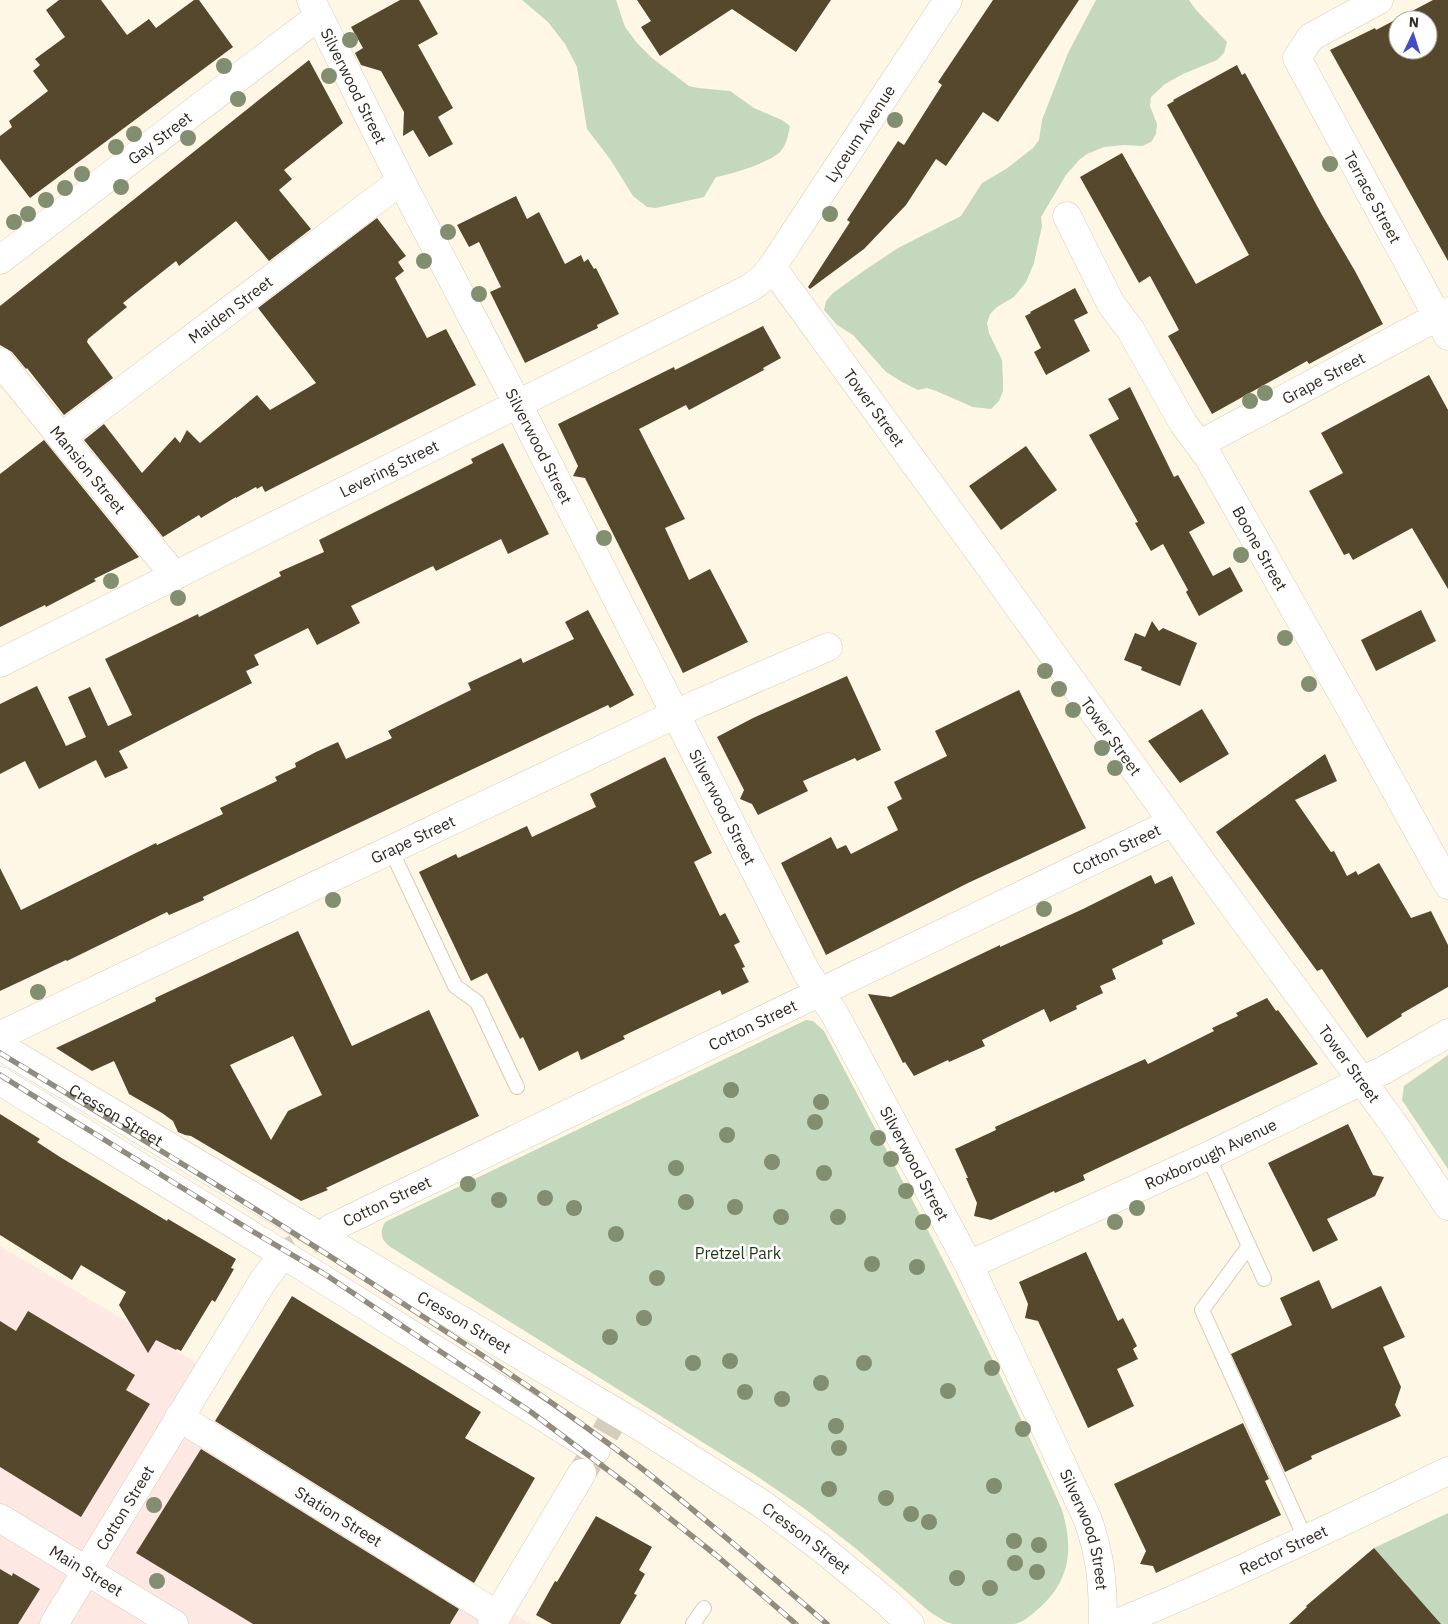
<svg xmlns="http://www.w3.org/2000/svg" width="1448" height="1624" viewBox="0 0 1448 1624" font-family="'IBM Plex Sans',sans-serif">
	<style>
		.commercial { fill: #fde8e4 }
		.green { fill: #c3d8bc }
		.building { fill: #56482d; fill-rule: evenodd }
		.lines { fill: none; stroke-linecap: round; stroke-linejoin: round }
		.minor-tunnel { stroke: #d5cebe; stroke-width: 28; stroke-dasharray: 28 14; stroke-linecap: butt }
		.service-casing { stroke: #d9cbb1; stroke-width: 16 }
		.minor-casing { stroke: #d9cbb1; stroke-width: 29 }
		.tertiary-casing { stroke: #d9cbb1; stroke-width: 29 }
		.service { stroke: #fff; stroke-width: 14 }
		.minor { stroke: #fff; stroke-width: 28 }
		.tertiary { stroke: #fff; stroke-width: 28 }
		.rail-casing { stroke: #928c7e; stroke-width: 5.5 }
		.rail { stroke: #fff; stroke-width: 4; stroke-dasharray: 11; stroke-linecap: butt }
		.tree { fill: #828e70 }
		.labels { text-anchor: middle; stroke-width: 5; stroke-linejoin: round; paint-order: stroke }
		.street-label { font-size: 16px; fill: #2f2a20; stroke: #fff }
		.park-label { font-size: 16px; fill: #1b380f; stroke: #fff }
	</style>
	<rect width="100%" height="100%" fill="#fff7e6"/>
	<path class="commercial" d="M0,1246L202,1366L172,1412L531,1624H0Z"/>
	<g class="green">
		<path d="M522,0H616L625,27L637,43L652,58L689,86L698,88L730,91L754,108L782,120L790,126C788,135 787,145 780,152C768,163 732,174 716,177L704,197L656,208L647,207L633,196L610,159L587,129L577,67L565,44L548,22Z"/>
		<path d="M1096,0H1189L1196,10L1227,42L1224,53L1217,60L1183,74L1165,84L1151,97L1150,106L1157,124L1156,134L1151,142L1142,146L1124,145L1104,147L1087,154L1079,160L1066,175L1041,217L1042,226L1034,263L1026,282L1014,297L997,307L990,314L987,323L989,333L1002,360L1003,381V391L999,401L991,409L973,407L936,391L927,388L918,390L902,382L886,372L853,335L837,325L824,310L826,301L833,293L865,270L898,248L961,216L982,183L1006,169L1033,148L1039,140L1042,120L1068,53Z"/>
		<path d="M806,1020L813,1021L824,1031C907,1189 991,1347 1062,1510C1074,1550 1070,1582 1037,1610C1030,1616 1024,1622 1014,1624C1008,1624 1001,1624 995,1624C981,1624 967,1624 953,1624L946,1622L930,1612L854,1547L805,1509L755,1475L392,1248C381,1240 379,1234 385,1222Z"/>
		<path d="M1448,1055V1169L1402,1100L1404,1086Z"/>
		<path d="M1448,1513V1624H1441L1374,1548Z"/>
	</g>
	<g class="building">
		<path d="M59,0H101L127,35L149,19L156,28L194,0H199L233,47L30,198L0,159V136L12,127L9,121L48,91L33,71L40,65L35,59L65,37L46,10Z"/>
		<path d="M400,0H419L438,34L418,45L453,108L438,117L453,144L429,157L413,130L403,136L404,112L381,71L361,65L355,53L363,48L351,27Z"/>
		<path d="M637,0H831L796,52L732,9L660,56L641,27L651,21Z"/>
		<path d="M993,0H1079L998,122L983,112L946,166L936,159L906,205L864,249L810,289L808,287L850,222L847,220L898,141L904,145L942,85L938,82Z"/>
		<path d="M1433,0H1448V261L1330,50L1375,28L1376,30ZM1398,20H1428V50H1398Z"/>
		<path d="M309,60L343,123L284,170L292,179L279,190L311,229L269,261L236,221L179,266L176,261L123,303L127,307L88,339L87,342L113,378L64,415L27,368L26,369L12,352L0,345V306Z"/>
		<path d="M1237,65L1242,75L1245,73L1322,215L1355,271L1383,324L1309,364L1307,361L1212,414L1168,336L1179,330L1150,276L1139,283L1080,177L1122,153L1196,284L1249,255L1167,105L1174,101L1173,100Z"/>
		<path d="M516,196L527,219L539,212L565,264L581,255L584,262L588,259L594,269L596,268L619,314L597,325L598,328L525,363L490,292L501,287L479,242L469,247L457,225Z"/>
		<path d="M377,218L406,256L398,262L404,271L395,278L427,338L446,329L476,385L265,492L262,486L257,489L256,487L236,498V497L201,518L199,515L163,537L84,440L104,424L142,473L175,437L180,443L187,430L200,443L257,395L270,410L316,383L258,308Z"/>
		<path d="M1075,288L1088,313L1074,320L1090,351L1046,375L1034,352L1041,348L1025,316L1031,313L1030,312Z"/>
		<path d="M763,326L781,358L763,368L764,370L689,410L686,405L639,429L685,519L665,528L689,580L710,569L748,642L683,673L585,478L573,476L578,466L558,424L674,367L675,370Z"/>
		<path d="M1429,375L1448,410V589L1412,528L1353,560L1349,553L1344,555L1309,491L1343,473L1321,433Z"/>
		<path d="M1130,387L1174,477L1178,475L1205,523L1189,532L1213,576L1230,567L1243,591L1199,616L1186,592L1188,590L1163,544L1151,551L1135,523L1138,522L1089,435L1119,419L1108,399Z"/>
		<path d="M44,440L139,557L94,579L96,581L46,607L45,605L0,627V474Z"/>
		<path d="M503,443L549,534L508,554L501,539L436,571L433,566L351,606L360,623L317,645L308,628L254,655L259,665L246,671L252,683L119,751L128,768L105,778L96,760L39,789L25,761L0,774V704L37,686L66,746L86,737L68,697L90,687L108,726L132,715L105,659L198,614L199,617L281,576L279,572L324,552L319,540L473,463L471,459Z"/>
		<path d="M1026,446L1057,490L1001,530L969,486Z"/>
		<path d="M588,610L634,695L610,708L608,705L203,897L204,900L169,915L167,912L67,961L66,960L0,991V868L21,910L156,843L157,845L223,814L220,808L277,781L275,777L296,767L295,763L316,752L338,742L346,759L392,738L388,731L471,690L468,683L521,658L523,663L574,639L565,622Z"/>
		<path d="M1421,610L1436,641L1376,671L1361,640Z"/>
		<path d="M1152,621L1159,631L1163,628L1197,643L1180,686L1141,670L1142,667L1124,660L1135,633L1145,637Z"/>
		<path d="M847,676L881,750L857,761L855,758L803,781L808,791L758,815L752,804L740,799L744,790L717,737L753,718Z"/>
		<path d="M1019,690L1086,828L968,883L826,955L781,863L831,837L837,849L846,845L851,854L898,830L887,807L902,799L894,782L947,756L935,731Z"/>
		<path d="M1202,709L1229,754L1180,783L1148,741Z"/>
		<path d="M1325,754L1337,781L1295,800L1331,852L1334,851L1347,876L1356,871L1358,875L1379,863L1411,918L1431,911L1448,945V987L1401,1014L1402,1016L1367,1038L1322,969L1317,971L1216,832Z"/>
		<path d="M665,757L712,853L694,862L720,916L725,913L740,942L734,945L745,967L742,968L749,982L722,995L720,990L623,1036L625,1039L581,1060L578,1051L539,1071L523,1037L520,1039L487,973L471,981L419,872L456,854L458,858L527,826L532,837L596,807L590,794Z"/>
		<path d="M1151,875L1155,884L1172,876L1195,924L1162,940L1163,944L1112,969L1116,979L1100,986L1103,993L1076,1006L1077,1009L1050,1022L1044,1009L982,1040L985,1046L949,1062L948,1060L914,1076L905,1062L903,1063L868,994L891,997L1000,945V947L1083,909Z"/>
		<path d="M298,931L352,1046L429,1010L479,1116L326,1188L328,1190L301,1201L191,1136L185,1135L178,1132L173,1121L162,1113L129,1094L114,1061L92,1071L56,1048L156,1001L155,998ZM293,1036L322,1095L288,1111L271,1140L230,1065Z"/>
		<path d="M1267,998L1276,1011L1278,1010L1318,1064L1083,1175L1085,1180L1055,1193L1054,1191L991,1220L974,1216L977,1203L966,1178H968L955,1149L996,1130L995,1127L1145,1059L1148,1064L1214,1031L1212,1028L1238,1016L1236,1013Z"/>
		<path d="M0,1114L40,1139L37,1142L60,1157L167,1221L168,1219L236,1259L231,1268L234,1269L215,1302L212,1300L181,1351L177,1349L176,1350L156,1340L148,1353L119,1305L126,1292L81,1265L72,1280L0,1235Z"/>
		<path d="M1348,1124L1373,1175L1384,1177L1375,1196L1327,1219L1338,1240L1313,1252L1268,1163Z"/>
		<path d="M1086,1252L1118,1321L1123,1318L1137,1346L1133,1349L1138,1359L1117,1369L1134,1406L1088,1428L1038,1321L1025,1318L1028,1304L1019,1282Z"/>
		<path d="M1319,1280L1332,1309L1381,1286L1405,1337L1383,1347L1401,1387L1395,1405L1401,1416L1311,1456L1312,1459L1285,1472L1231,1354L1292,1325L1280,1298Z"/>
		<path d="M292,1296L481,1412L465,1438L535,1478L474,1583L215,1421Z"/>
		<path d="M28,1311L135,1375L126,1390L150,1404L81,1517L0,1467V1321L16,1331Z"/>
		<path d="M1243,1423L1269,1479L1265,1481L1281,1515L1156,1573L1153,1566L1140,1564L1146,1551L1114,1484Z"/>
		<path d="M201,1449L459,1609L450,1624H253L136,1553Z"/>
		<path d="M596,1516L652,1547L639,1570L645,1574L634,1594L637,1595L620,1624H552L536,1615L555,1581L557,1582Z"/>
		<path d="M1374,1548L1441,1624H1289L1307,1607L1306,1606Z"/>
		<path d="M0,1569L12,1576L13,1573L40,1589L18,1624H0Z"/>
	</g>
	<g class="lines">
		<g class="minor-tunnel">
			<path d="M275,1265L284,1255L331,1228"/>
			<path d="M584,1470L611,1423"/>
		</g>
		<g class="service-casing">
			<g id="service">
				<path d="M391,850L455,986L477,1002L517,1087"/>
				<path d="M1208,1156L1264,1279"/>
				<path d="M1249,1246L1202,1310L1306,1540"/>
				<path d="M693,1624L704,1608"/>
			</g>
		</g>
		<g class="minor-casing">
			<g id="minor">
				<path id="s1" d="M311,0L401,181L529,426L807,973L834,1013L969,1265L1088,1520C1101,1558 1103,1584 1103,1624"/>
				<path id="s2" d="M1379,0L1311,37L1297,58L1448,336"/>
				<path id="s3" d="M1067,216L1111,304L1130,329L1183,423L1209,458L1348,704L1448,885"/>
				<path id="s4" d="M0,260L319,16"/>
				<path id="s5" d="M772,267L985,560L1189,845L1395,1126L1448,1206"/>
				<path id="s6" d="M0,362L175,576"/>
				<path id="s7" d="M61,437L401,181"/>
				<path id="s8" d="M1200,444L1448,311"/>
				<path id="s9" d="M0,663L750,288L762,279L772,267L948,0"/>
				<path id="s10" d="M1,1035L697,704L828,647"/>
				<path id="s11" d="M0,1046L641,1427L762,1504L820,1547L888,1603L910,1624"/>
				<path d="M0,1081L310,1271L596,1450"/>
				<path id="s12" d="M331,1228L1173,822"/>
				<path id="s13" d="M969,1265L1208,1156L1384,1070L1448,1033"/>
				<path id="s14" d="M179,1417L497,1615"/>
				<path id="s15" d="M54,1624L263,1281L275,1265"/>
				<path d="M492,1624L582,1473"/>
				<path id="s16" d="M1115,1624C1228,1578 1338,1524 1448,1471"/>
			</g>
		</g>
		<g class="tertiary-casing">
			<g id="tertiary">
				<path id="s17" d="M0,1518L174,1624"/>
			</g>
		</g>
		<use href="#service" class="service"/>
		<use href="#minor" class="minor"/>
		<use href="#tertiary" class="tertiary"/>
		<g class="rail-casing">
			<g id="rail">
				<path d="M0,1053C134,1134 268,1215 399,1301C483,1355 566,1410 645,1471C707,1520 767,1572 827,1624"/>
				<path d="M0,1075L247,1228L326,1275L531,1412L633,1489L717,1556L796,1624"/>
			</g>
		</g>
		<use href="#rail" class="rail"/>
	</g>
	<g class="tree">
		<circle cx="350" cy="40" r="8"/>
		<circle cx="224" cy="66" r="8"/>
		<circle cx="329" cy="76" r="8"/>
		<circle cx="238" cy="99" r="8"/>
		<circle cx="895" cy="120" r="8"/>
		<circle cx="134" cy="134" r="8"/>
		<circle cx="188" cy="138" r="8"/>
		<circle cx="116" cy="147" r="8"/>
		<circle cx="1330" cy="164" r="8"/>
		<circle cx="82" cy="174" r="8"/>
		<circle cx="121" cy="187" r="8"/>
		<circle cx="65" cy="188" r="8"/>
		<circle cx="46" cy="200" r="8"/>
		<circle cx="28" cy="214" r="8"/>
		<circle cx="830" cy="214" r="8"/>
		<circle cx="14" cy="222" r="8"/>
		<circle cx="448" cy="232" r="8"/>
		<circle cx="424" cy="261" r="8"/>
		<circle cx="479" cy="294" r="8"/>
		<circle cx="1265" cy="393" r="8"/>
		<circle cx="1250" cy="401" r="8"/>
		<circle cx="604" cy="538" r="8"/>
		<circle cx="1241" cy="555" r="8"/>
		<circle cx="111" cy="581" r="8"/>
		<circle cx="178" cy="598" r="8"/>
		<circle cx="1285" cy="638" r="8"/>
		<circle cx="1045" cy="671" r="8"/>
		<circle cx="1309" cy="684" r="8"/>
		<circle cx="1059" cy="689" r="8"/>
		<circle cx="1073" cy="710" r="8"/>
		<circle cx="1102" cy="748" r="8"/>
		<circle cx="1115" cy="768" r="8"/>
		<circle cx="333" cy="900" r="8"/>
		<circle cx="1044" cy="909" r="8"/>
		<circle cx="38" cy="992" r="8"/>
		<circle cx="731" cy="1090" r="8"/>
		<circle cx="821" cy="1102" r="8"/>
		<circle cx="815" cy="1122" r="8"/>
		<circle cx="727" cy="1135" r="8"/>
		<circle cx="878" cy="1138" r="8"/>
		<circle cx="891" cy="1159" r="8"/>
		<circle cx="772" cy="1162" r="8"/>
		<circle cx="676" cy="1168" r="8"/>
		<circle cx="824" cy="1173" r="8"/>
		<circle cx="468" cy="1184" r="8"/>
		<circle cx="906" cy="1191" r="8"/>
		<circle cx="545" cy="1198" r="8"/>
		<circle cx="499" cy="1200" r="8"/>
		<circle cx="686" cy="1202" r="8"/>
		<circle cx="735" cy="1207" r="8"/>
		<circle cx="574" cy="1208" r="8"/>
		<circle cx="1137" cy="1208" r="8"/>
		<circle cx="781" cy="1217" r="8"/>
		<circle cx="838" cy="1217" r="8"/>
		<circle cx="923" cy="1222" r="8"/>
		<circle cx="1115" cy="1222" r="8"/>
		<circle cx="616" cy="1234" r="8"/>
		<circle cx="872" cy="1264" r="8"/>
		<circle cx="917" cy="1267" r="8"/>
		<circle cx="657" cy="1278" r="8"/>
		<circle cx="644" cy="1318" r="8"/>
		<circle cx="610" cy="1337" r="8"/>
		<circle cx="730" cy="1361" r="8"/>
		<circle cx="693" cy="1363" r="8"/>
		<circle cx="864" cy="1363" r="8"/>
		<circle cx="992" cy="1368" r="8"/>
		<circle cx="821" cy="1383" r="8"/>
		<circle cx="948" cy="1391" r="8"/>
		<circle cx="745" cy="1392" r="8"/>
		<circle cx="782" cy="1399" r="8"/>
		<circle cx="836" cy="1426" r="8"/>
		<circle cx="1023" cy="1429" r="8"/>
		<circle cx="839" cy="1448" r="8"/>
		<circle cx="994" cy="1486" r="8"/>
		<circle cx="829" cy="1489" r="8"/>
		<circle cx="886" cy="1498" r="8"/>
		<circle cx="154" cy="1505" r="8"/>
		<circle cx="911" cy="1514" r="8"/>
		<circle cx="929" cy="1522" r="8"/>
		<circle cx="1014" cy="1541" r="8"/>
		<circle cx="1039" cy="1545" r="8"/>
		<circle cx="1015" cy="1563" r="8"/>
		<circle cx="1037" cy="1572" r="8"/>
		<circle cx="957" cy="1578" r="8"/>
		<circle cx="157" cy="1581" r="8"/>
		<circle cx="990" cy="1588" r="8"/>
	</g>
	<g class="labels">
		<g class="street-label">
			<text dy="6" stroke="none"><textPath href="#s1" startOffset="96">Silverwood Street</textPath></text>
			<text dy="6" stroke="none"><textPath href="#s9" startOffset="1029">Lyceum Avenue</textPath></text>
			<text dy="6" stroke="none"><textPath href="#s4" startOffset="201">Gay Street</textPath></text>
			<text dy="6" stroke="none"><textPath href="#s2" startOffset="261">Terrace Street</textPath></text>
			<text dy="6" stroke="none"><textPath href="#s7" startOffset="212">Maiden Street</textPath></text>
			<text dy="6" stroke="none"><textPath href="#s8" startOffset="140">Grape Street</textPath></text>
			<text dy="6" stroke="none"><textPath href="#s5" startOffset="174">Tower Street</textPath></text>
			<text dy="6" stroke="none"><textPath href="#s1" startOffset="501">Silverwood Street</textPath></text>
			<text dy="6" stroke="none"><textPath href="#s6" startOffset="139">Mansion Street</textPath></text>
			<text dy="6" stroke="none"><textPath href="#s9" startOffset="435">Levering Street</textPath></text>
			<text dy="6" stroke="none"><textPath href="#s3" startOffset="385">Boone Street</textPath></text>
			<text dy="6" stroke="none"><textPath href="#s5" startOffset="579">Tower Street</textPath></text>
			<text dy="6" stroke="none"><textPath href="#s1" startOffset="906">Silverwood Street</textPath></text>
			<text dy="6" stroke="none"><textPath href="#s10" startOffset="456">Grape Street</textPath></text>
			<text dy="6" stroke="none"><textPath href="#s12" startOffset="872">Cotton Street</textPath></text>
			<text dy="6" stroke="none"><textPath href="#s12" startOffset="468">Cotton Street</textPath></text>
			<text dy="6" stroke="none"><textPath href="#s5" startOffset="984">Tower Street</textPath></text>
			<text dy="6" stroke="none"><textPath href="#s11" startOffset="135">Cresson Street</textPath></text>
			<text dy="6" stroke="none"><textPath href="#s13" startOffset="266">Roxborough Avenue</textPath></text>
			<text dy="6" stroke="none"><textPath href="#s1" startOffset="1311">Silverwood Street</textPath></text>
			<text dy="6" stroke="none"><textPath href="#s12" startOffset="62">Cotton Street</textPath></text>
			<text dy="6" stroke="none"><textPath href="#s11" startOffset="540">Cresson Street</textPath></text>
			<text dy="6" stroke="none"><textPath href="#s15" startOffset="136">Cotton Street</textPath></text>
			<text dy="6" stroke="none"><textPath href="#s14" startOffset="188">Station Street</textPath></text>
			<text dy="6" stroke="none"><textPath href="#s1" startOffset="1716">Silverwood Street</textPath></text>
			<text dy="6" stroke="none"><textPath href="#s11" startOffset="945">Cresson Street</textPath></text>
			<text dy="6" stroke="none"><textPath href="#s16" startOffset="184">Rector Street</textPath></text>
			<text dy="6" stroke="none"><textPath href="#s17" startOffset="101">Main Street</textPath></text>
		</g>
		<g class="park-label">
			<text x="738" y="1259">Pretzel Park</text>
		</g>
	</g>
	<g transform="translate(1413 35) rotate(4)"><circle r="24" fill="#ffffff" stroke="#acaaa6"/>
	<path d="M0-4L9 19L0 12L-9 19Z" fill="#424ec2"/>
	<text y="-8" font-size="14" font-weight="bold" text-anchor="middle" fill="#2f2a20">N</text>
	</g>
</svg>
